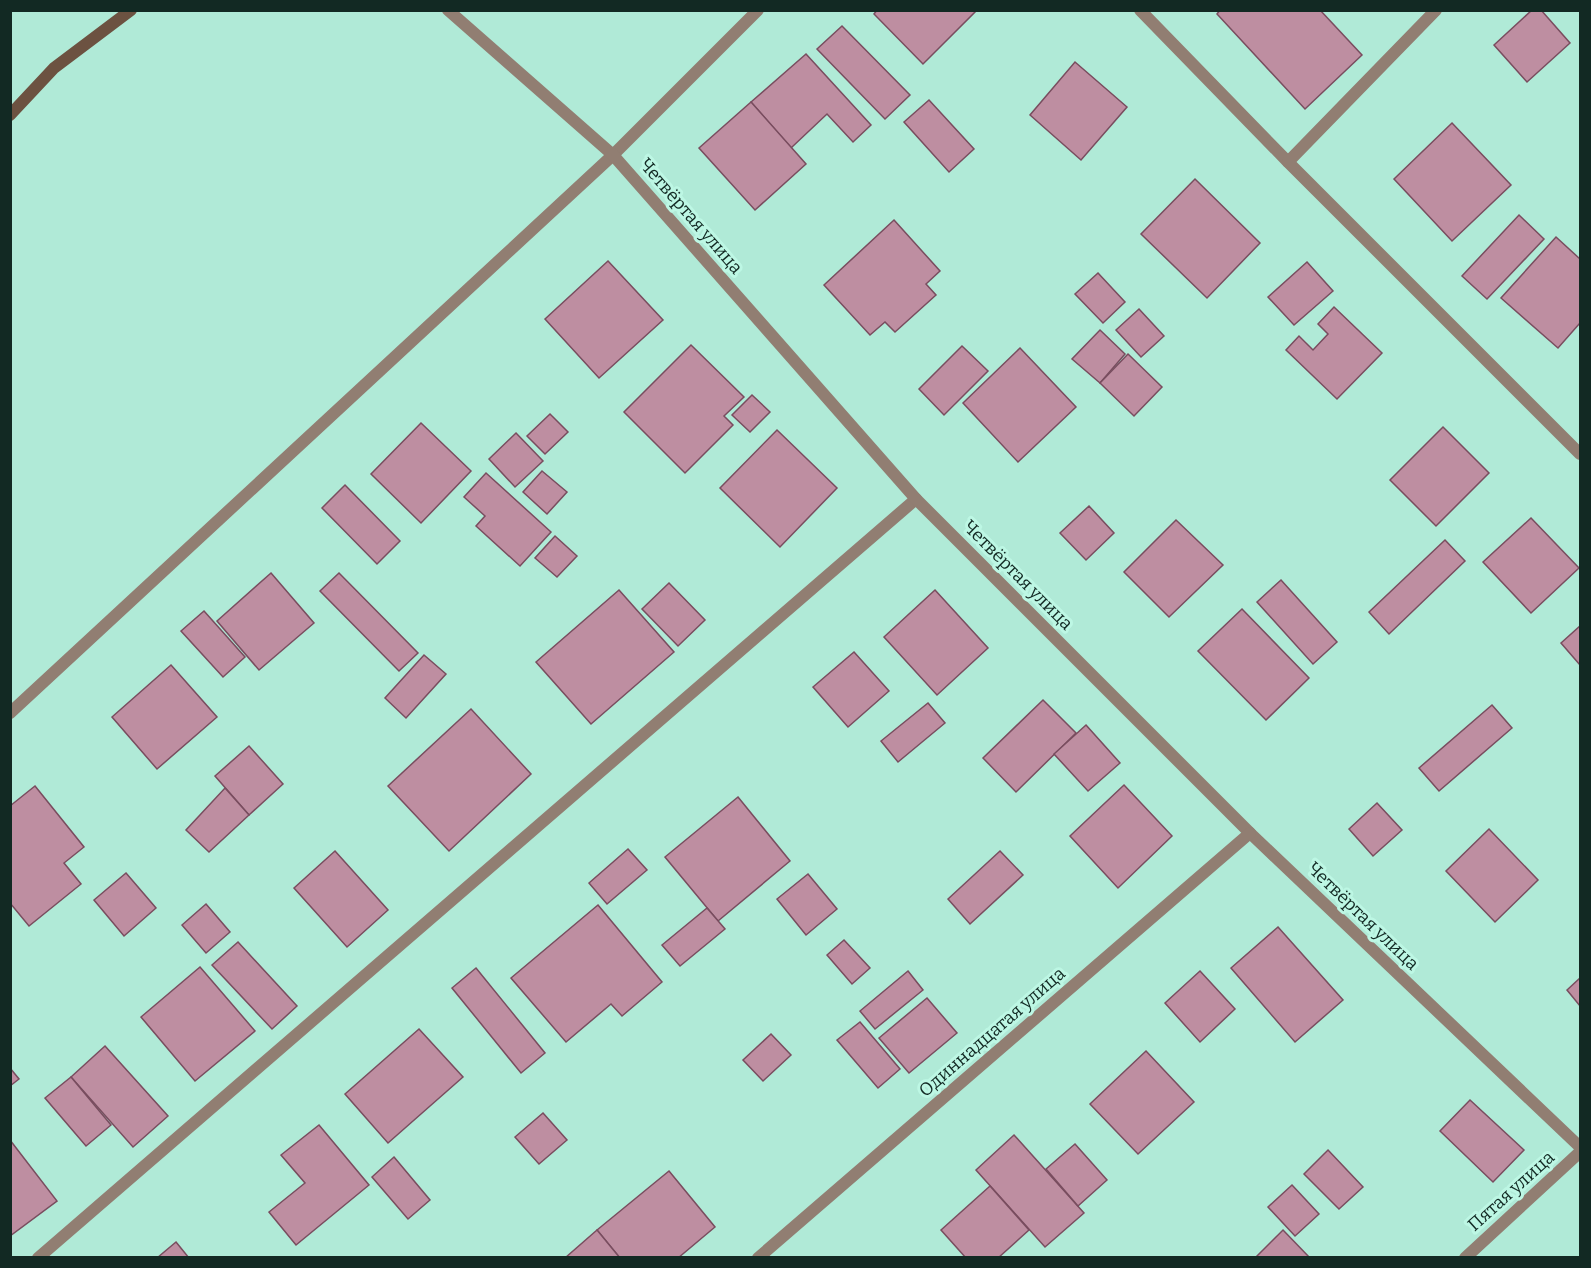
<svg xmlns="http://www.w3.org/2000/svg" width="1591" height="1268" viewBox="0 0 1591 1268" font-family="Bitter,serif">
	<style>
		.building { fill: #be8ea1; stroke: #794d5f; stroke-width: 1.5 }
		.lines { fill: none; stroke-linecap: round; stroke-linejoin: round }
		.service { stroke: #917e72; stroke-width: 12 }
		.minor { stroke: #917e72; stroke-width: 12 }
		.secondary { stroke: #6c5241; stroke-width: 12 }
		.labels { text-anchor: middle; stroke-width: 6; stroke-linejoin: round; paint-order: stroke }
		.street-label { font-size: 18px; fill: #122923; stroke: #bdf7e4 }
	</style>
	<rect width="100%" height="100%" fill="#b0ead7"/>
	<g class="building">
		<path d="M877,10H974L975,12L923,64L874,14Z"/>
		<path d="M1220,10H1320L1362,55L1305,109L1217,14Z"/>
		<path d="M1532,10H1541L1570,43L1527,82L1494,45Z"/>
		<path d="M842,26L910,95L885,119L817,49Z"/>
		<path d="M806,54L871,125L853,142L827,114L791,148L751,102Z"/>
		<path d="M1075,62L1127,107L1081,160L1030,115Z"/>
		<path d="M929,100L974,149L949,172L904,122Z"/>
		<path d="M751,102L806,164L755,210L699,148Z"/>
		<path d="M1452,123L1511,185L1452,241L1394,179Z"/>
		<path d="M1195,179L1260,243L1207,298L1141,234Z"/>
		<path d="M1519,215L1544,239L1487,299L1462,276Z"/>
		<path d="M894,220L940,271L926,284L936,295L895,332L885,322L870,335L824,285Z"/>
		<path d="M1556,237L1580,259V323L1558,348L1501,298Z"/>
		<path d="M608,261L663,320L599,378L545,319Z"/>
		<path d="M1307,262L1333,291L1294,325L1268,297Z"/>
		<path d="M1098,273L1125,302L1103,323L1075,294Z"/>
		<path d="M1334,307L1382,353L1337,399L1286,350L1299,336L1313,350L1328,334L1318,324Z"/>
		<path d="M1139,309L1164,336L1141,357L1116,330Z"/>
		<path d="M1100,330L1125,354L1100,383L1072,359Z"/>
		<path d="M691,345L744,397L724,416L733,425L685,473L624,412Z"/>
		<path d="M962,346L988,371L944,415L919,389Z"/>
		<path d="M1020,348L1076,407L1018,462L963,403Z"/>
		<path d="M1128,354L1162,387L1134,416L1100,383Z"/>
		<path d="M752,395L770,412L750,432L732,415Z"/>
		<path d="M550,414L568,432L545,454L527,436Z"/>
		<path d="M421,423L471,471L421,523L371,474Z"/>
		<path d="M1443,427L1489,473L1436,526L1390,480Z"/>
		<path d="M777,430L837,488L780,547L720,488Z"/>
		<path d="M516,433L543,461L515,487L489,459Z"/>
		<path d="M542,471L567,492L547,514L523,492Z"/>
		<path d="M486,473L551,532L520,566L476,526L485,516L464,497Z"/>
		<path d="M345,485L400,541L377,564L322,508Z"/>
		<path d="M1089,506L1114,533L1086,560L1060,533Z"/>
		<path d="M1531,518L1579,568L1531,613L1483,562Z"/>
		<path d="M1176,520L1223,565L1169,617L1124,572Z"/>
		<path d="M555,536L577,556L557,577L535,558Z"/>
		<path d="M1445,540L1465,561L1389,634L1369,612Z"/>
		<path d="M271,573L314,623L259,670L217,621Z"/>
		<path d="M339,573L418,653L399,671L320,591Z"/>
		<path d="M1281,580L1337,642L1313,664L1257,602Z"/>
		<path d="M669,583L705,620L678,646L642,609Z"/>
		<path d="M619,590L674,652L591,724L536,662Z"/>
		<path d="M935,590L988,648L937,695L884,637Z"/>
		<path d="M1242,609L1309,678L1266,720L1198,651Z"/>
		<path d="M204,611L245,657L223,677L181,631Z"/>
		<path d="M1580,626V665L1561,643Z"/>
		<path d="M854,652L889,691L848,727L813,687Z"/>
		<path d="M424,655L446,674L406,718L385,698Z"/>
		<path d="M171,665L217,717L157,769L112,717Z"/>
		<path d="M1043,700L1076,733L1016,792L983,758Z"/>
		<path d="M928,703L945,723L898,762L881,741Z"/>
		<path d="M1492,705L1512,728L1439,791L1419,768Z"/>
		<path d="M471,709L531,774L449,851L388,786Z"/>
		<path d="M1086,725L1120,763L1088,791L1054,754Z"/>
		<path d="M249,746L283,784L249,815L215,776Z"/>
		<path d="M1124,785L1172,836L1118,888L1070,836Z"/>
		<path d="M35,786L84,847L64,863L81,884L29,926L10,903V806Z"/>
		<path d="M225,788L249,815L209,852L186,830Z"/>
		<path d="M738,797L790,861L718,921L665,857Z"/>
		<path d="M1377,803L1402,830L1373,856L1349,829Z"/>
		<path d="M1489,829L1538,880L1495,922L1446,871Z"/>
		<path d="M628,849L647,870L607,904L589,883Z"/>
		<path d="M335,851L388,910L347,947L294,888Z"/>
		<path d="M1000,851L1023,875L970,924L948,899Z"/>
		<path d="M126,873L156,908L124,936L94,900Z"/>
		<path d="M808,874L837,909L806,935L777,899Z"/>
		<path d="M206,904L230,932L206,953L182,925Z"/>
		<path d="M598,905L662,982L622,1016L611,1004L566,1042L511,978Z"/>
		<path d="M707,908L725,929L680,966L662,945Z"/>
		<path d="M1278,927L1343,1000L1295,1042L1231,968Z"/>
		<path d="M844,940L870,968L852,984L827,955Z"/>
		<path d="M238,942L297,1006L272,1029L212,965Z"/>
		<path d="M200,967L255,1031L195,1081L141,1017Z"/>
		<path d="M476,968L545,1053L521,1073L452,988Z"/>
		<path d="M908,971L923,990L875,1029L860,1011Z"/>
		<path d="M1200,971L1235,1009L1200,1042L1165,1003Z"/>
		<path d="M1580,978V1006L1567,990Z"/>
		<path d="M927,998L957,1033L909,1073L879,1038Z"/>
		<path d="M860,1022L900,1069L878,1088L837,1040Z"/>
		<path d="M419,1029L463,1077L388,1143L345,1094Z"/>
		<path d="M771,1034L791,1055L763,1081L743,1060Z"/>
		<path d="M105,1046L168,1116L133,1147L71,1077Z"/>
		<path d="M1146,1051L1194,1102L1138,1154L1090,1104Z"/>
		<path d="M10,1068L19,1079L10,1086Z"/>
		<path d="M71,1077L111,1125L86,1146L45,1098Z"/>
		<path d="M1470,1100L1524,1150L1493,1182L1440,1131Z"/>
		<path d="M543,1113L567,1140L539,1164L515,1137Z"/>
		<path d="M319,1125L369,1185L296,1245L269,1212L305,1183L281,1155Z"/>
		<path d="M1014,1135L1084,1213L1045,1247L976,1170Z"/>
		<path d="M10,1140L57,1201L10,1236Z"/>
		<path d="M1075,1144L1107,1180L1078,1206L1046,1169Z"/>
		<path d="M1328,1150L1363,1187L1339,1209L1304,1174Z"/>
		<path d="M394,1157L430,1200L408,1219L372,1177Z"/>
		<path d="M669,1171L715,1227L678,1258H620L597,1230Z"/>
		<path d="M1292,1185L1319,1214L1295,1236L1268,1207Z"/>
		<path d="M990,1186L1029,1230L998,1258H966L941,1230Z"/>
		<path d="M597,1230L620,1258H565Z"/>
		<path d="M1283,1230L1310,1258H1255Z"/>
		<path d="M176,1242L189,1258H157Z"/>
	</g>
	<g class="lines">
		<g class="service">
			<path d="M1140,10L1288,162L1580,454"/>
			<path d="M1288,162L1436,10"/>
			<path d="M10,713L613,155L758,10"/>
			<path d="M38,1258L916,499"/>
		</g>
		<g class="minor">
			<path d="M448,10L613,155L916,499L1250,833L1580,1147"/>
			<path d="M758,1258L1250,833"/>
			<path d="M1465,1258L1580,1152"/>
		</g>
		<path class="secondary" d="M10,115L54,68L131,10"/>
	</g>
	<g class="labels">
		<g class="street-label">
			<text transform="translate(691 216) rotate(49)" y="6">Четвёртая улица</text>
			<text transform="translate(1018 575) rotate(45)" y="6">Четвёртая улица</text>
			<text transform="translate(1363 916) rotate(44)" y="6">Четвёртая улица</text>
			<text transform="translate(992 1032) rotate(-41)" y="6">Одиннадцатая улица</text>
			<text transform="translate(1511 1191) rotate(-42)" y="6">Пятая улица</text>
		</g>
	</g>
	<rect width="1591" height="1268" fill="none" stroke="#122923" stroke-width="24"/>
</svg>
